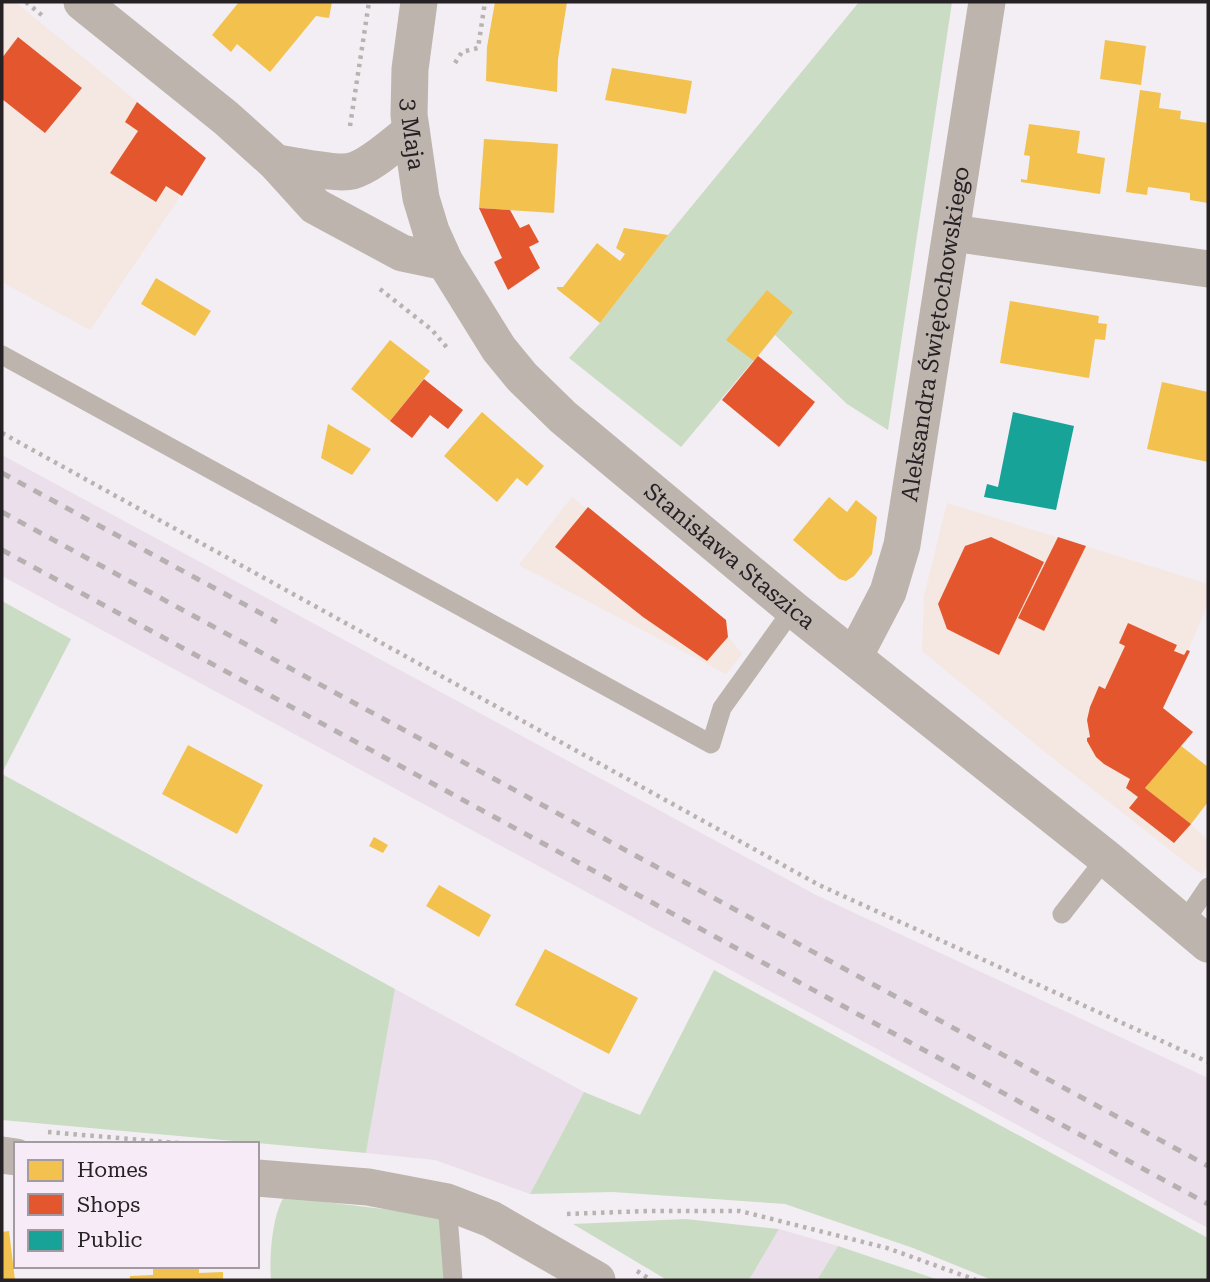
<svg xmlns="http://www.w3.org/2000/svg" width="1210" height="1282" viewBox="0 0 1210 1282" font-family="'Roboto Serif',serif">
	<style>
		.commercial { fill: #f5e7e1 }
		.built { fill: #eadfea }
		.green { fill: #cbdcc4 }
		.homes { fill: #f2c14e }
		.shops { fill: #e4572e }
		.public { fill: #17a398 }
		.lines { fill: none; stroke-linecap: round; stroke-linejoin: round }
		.path { stroke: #b8b2b1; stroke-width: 4.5; stroke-dasharray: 3.5 5; stroke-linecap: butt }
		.service { stroke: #bcb4ad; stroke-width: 19 }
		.minor { stroke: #bcb4ad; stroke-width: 37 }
		.rail { stroke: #b6b0b0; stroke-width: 5; stroke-dasharray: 9 9; stroke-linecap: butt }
		.labels { text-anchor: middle; stroke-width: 7; stroke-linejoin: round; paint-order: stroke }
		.street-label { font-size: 23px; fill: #262125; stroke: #f6ebf6 }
	</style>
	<rect width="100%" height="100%" fill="#f3eef3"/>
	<g class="commercial">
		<path d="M2,2H15L206,158L90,330L2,282Z"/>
		<path d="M572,497L726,620L728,637L742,654L726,674L519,565Z"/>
		<path d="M947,503L1208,584V604L1163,708L1193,732L1182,747L1180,745L1191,824L1208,840V865L1202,875L1045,752L922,651L924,596Z"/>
	</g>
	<g class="built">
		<path d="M2,455L816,895L1208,1078V1228L2,576Z"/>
		<path d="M395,989L584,1092L530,1194L435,1160L366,1153Z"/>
		<path d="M779,1229L838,1246L817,1280H749Z"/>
	</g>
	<g class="green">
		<path d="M859,2H952L888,430L847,404L775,335L681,447L569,358L600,323L668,235Z"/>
		<path d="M2,601L71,639L2,773Z"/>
		<path d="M2,774L395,989L366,1153L2,1120Z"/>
		<path d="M714,970L1208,1238V1280H992L913,1248L785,1204L613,1192L530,1194L584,1092L640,1115Z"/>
		<path d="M284,1197L441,1216L446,1280H271C269,1257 272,1216 284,1197Z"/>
		<path d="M686,1219L779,1229L749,1280H667L573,1224Z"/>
		<path d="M838,1246L939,1280H817Z"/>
	</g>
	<g class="homes">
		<path d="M239,2H332L329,18L316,16L270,72L237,44L231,52L212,35Z"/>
		<path d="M495,2H567L558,59L557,92L486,81L487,47Z"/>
		<path d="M1105,40L1146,46L1141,85L1100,79Z"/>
		<path d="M612,68L692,81L686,114L605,100Z"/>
		<path d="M1140,90L1161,93L1159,108L1181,111L1180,119L1208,123V203L1190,200V193L1148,187L1147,195L1126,192Z"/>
		<path d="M1029,124L1080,131L1077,153L1105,158L1100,194L1021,182V179L1027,180L1030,156L1024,155Z"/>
		<path d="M484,139L558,144L554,213L479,208Z"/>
		<path d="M624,228L668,235L600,323L557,289V287H563L597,243L620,261L625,254L616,248Z"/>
		<path d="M156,278L211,311L195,336L141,304Z"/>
		<path d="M767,290L793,312L754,361L726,340Z"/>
		<path d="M1010,301L1099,316L1098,323L1107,324L1105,340L1095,339L1089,378L1000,363Z"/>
		<path d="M390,340L430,371L390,421L351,389Z"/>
		<path d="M1162,382L1208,392V462L1147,449Z"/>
		<path d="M482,412L544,466L527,486L517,478L497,502L444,456Z"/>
		<path d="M328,424L371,449L352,475L321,458Z"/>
		<path d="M829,497L847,512L856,500L877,517L872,554L854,576L846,581L839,579L793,540Z"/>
		<path d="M188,745L263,785L237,834L162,794Z"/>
		<path d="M1180,745L1208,767V802L1191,824L1145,788Z"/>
		<path d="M374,837L388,845L383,853L369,846Z"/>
		<path d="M439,885L491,915L479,937L426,906Z"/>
		<path d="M545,949L638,998L609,1054L515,1005Z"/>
		<path d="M9,1231L15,1280H2V1232Z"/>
		<path d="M153,1266H199V1273L223,1272V1280H130V1276L153,1275Z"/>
	</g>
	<g class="shops">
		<path d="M18,37L82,88L45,133L2,99V58Z"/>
		<path d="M137,102L206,158L182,196L166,186L156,202L110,173L138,131L125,122Z"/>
		<path d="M479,208L510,210L520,228L529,224L539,242L529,247L540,268L508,290L494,262L502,258Z"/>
		<path d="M758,356L815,402L779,447L722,400Z"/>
		<path d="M424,379L463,410L448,429L430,415L412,438L390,421Z"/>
		<path d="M588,507L726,620L728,637L707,661L643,617L555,547Z"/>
		<path d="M991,537L1044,562L999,655L947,629L938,604L965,546Z"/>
		<path d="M1058,537L1086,546L1044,631L1018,618Z"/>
		<path d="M1128,623L1177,645L1174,651L1184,655L1187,650L1190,651L1163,708L1193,732L1145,788L1191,824L1174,843L1129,808L1138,797L1126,788L1130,779L1104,764L1096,757L1087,741V738L1090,737L1087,720L1090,707L1099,686L1105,689L1125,646L1119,643Z"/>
	</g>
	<path class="public" d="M1013,412L1074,426L1056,510L984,497L987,484L998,487Z"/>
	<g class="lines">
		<g class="path">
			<path d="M26,2L44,17"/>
			<path d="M455,63L462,52L478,48L485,2"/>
			<path d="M350,126L369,2"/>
			<path d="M380,289L432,330L449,350"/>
			<path d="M2,433L819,885L1208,1062"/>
			<path d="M48,1132L189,1144"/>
			<path d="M567,1214L648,1211H740L887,1248L976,1280"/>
			<path d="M637,1271L651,1280"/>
		</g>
		<g class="service">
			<path d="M2,355L711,744L722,708L793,609"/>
			<path d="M1062,914L1106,858"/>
			<path d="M1183,924L1208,887"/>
			<path d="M447,1202L453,1280"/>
		</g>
		<g class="minor">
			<path d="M82,2L226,118L276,163L315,206L402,253L445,262"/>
			<path id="s1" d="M419,2L410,69L409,115L421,198L431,231L445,262L499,349L522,377L563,417L793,609L1106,858L1208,944"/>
			<path d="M276,163C294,165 336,175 352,171C371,166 395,143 411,131"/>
			<path d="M952,233L1208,269"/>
			<path id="s2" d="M854,657L888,592L902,545L987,2"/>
			<path d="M2,1155L16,1157"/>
			<path d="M257,1178L368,1187L447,1202L491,1219L597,1280"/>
		</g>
		<g class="rail">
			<path d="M2,473L277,622"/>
			<path d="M2,512L1208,1166"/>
			<path d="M2,550L1208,1204"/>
		</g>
	</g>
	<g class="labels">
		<g class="street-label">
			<text dy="8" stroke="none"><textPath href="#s1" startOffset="133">3 Maja</textPath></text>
			<text dy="8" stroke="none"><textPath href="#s2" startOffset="336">Aleksandra Świętochowskiego</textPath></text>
			<text dy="8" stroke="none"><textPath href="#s1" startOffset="679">Stanisława Staszica</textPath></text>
		</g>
	</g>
	<rect width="1210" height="1282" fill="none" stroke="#262125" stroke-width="7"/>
	<rect x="14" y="1142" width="245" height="126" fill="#f6ebf6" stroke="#a39aa2" stroke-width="2"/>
	<rect x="28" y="1160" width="35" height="21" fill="#f2c14e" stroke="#a39aa2" stroke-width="2"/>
	<text x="77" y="1177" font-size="21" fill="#262125">Homes</text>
	<rect x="28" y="1194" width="35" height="21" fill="#e4572e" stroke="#a39aa2" stroke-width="2"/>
	<text x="77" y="1212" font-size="21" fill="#262125">Shops</text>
	<rect x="28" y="1230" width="35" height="21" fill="#17a398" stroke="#a39aa2" stroke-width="2"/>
	<text x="77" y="1247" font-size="21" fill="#262125">Public</text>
</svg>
